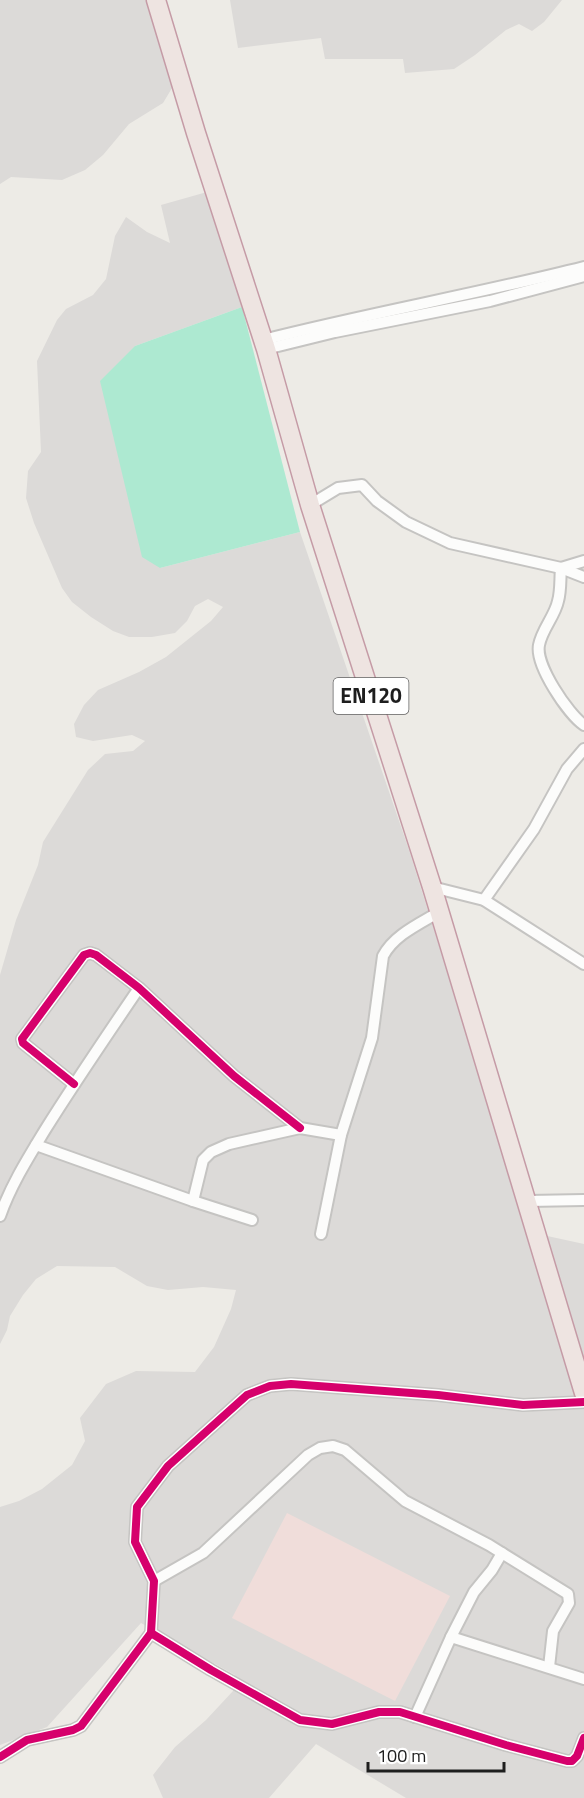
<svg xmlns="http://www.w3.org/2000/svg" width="584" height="1798" viewBox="0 0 584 1798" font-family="'Titillium Web',sans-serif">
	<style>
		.residential { fill: #dcdad8 }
		.commercial { fill: #f0ddda }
		.pitch { fill: #ade9d1 }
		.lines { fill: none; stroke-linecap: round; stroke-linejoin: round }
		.minor-casing { stroke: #c5c4c2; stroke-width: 14 }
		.trunk-casing { stroke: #c59ba6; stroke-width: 21 }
		.minor { stroke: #fcfcfb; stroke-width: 10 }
		.trunk { stroke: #eee4e1; stroke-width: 18 }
		.cycleway-casing { stroke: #fff; stroke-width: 11 }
		.cycleway { stroke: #d6006c; stroke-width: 8 }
		.labels { text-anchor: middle; stroke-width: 6; stroke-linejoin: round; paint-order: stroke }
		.shield { fill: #fff; stroke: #626262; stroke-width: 1.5 }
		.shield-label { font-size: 21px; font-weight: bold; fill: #1e1e1e }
	</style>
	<rect width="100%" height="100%" fill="#edebe6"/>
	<g class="residential">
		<path d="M0,0H146L172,88L163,103L129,124L103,155L85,170L62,180L11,177L0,184Z"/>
		<path d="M230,0H562L544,22L532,31L519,24L506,30L475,55L454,69L405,73L403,59H325L321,38L238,48Z"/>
		<path d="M207,192L242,307L135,346L160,568L300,532L409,850L529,1232L584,1244V1798H406L316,1744L269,1798H163L153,1775L175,1747L206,1720L233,1691L235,1675L141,1623L47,1727L0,1745V1507L19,1501L42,1489L72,1465L85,1441L80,1418L106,1384L136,1371L195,1372L214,1347L231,1309L236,1290L203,1287L168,1290L147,1286L115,1267L57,1266L36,1279L23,1295L10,1316L7,1330L0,1344V975L16,920L38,865L43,842L88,770L105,754L133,751L145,741L132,735L93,741L76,737L74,724L84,705L98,690L139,672L166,657L211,621L223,607L208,599L195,606L187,621L175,633L152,637H129L113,631L91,617L72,602L62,588L34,523L26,498L28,471L41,452L37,361L57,320L66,309L93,295L106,279L115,236L126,217L147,232L170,243L161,205Z"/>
	</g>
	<path class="commercial" d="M287,1513L450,1596L395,1701L232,1618Z"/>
	<path class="pitch" d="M242,307L300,532L160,568L142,557L100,381L135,346Z"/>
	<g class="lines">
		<g class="minor-casing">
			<g id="minor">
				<path d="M263,340C369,313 477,294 584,267"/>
				<path d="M266,349L335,332L490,301L584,276"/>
				<path d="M310,505L338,488L362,485L377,501L406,522L450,543L561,568L584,577"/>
				<path d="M561,568C560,579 561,591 558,601C555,616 542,629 539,645C535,665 568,714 584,725"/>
				<path d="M561,568L584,561"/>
				<path d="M432,887L484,900L584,964"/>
				<path d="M484,900L534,829L567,769L584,749"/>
				<path d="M74,1084L23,1043L22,1039L84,955L90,953L96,955L139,988L234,1076L300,1128"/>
				<path d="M36,1145L193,1201L252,1220"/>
				<path d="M193,1201L203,1160L211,1152L229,1144L300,1128L341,1135"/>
				<path d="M528,1201L584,1200"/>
				<path d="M0,1216C11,1185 28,1158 45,1130C75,1082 107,1035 139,988"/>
				<path d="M321,1234L341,1135L372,1038L383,956C394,935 419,924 439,912"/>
				<path d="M154,1581L203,1553L308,1455L320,1448L333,1446L345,1450L405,1501L489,1545L568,1594L569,1603L553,1631L549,1667"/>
				<path d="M151,1633L211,1670L300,1720L332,1724L379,1712H400L506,1745L567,1761H572L577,1756L584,1738"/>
				<path d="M451,1637L474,1592L492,1570L502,1553"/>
				<path d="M415,1717L451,1637L584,1679"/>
				<path d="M0,1757L27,1740L73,1730L81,1726L151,1633L154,1581L135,1542L137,1507L168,1466L247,1395L270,1386L291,1384L438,1395L523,1405L584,1402"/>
			</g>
		</g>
		<g class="trunk-casing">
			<path id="trunk" d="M156,0L196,133L266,349L310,505L432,887L584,1393"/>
		</g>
		<use href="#minor" class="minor"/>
		<use href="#trunk" class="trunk"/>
		<g class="cycleway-casing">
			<g id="cycleway">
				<path d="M74,1084L23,1043L22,1039L84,955L90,953L96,955L139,988L234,1076L300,1128"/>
				<path d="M151,1633L211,1670L300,1720L332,1724L379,1712H400L506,1745L567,1761H572L577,1756L584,1738"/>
				<path d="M0,1757L27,1740L73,1730L81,1726L151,1633L154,1581L135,1542L137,1507L168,1466L247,1395L270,1386L291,1384L438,1395L523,1405L584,1402"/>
			</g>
		</g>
		<use href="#cycleway" class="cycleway"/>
	</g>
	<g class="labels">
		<rect class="shield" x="333.5" y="678" width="75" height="36" rx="4.5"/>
		<g class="shield-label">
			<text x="371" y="703">EN120</text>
		</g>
	</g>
	<path d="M368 1762v9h136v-9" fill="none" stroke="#1e1e1e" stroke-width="3"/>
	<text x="377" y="1762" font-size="18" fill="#1e1e1e" stroke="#ffffff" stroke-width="4.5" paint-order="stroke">100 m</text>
</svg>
